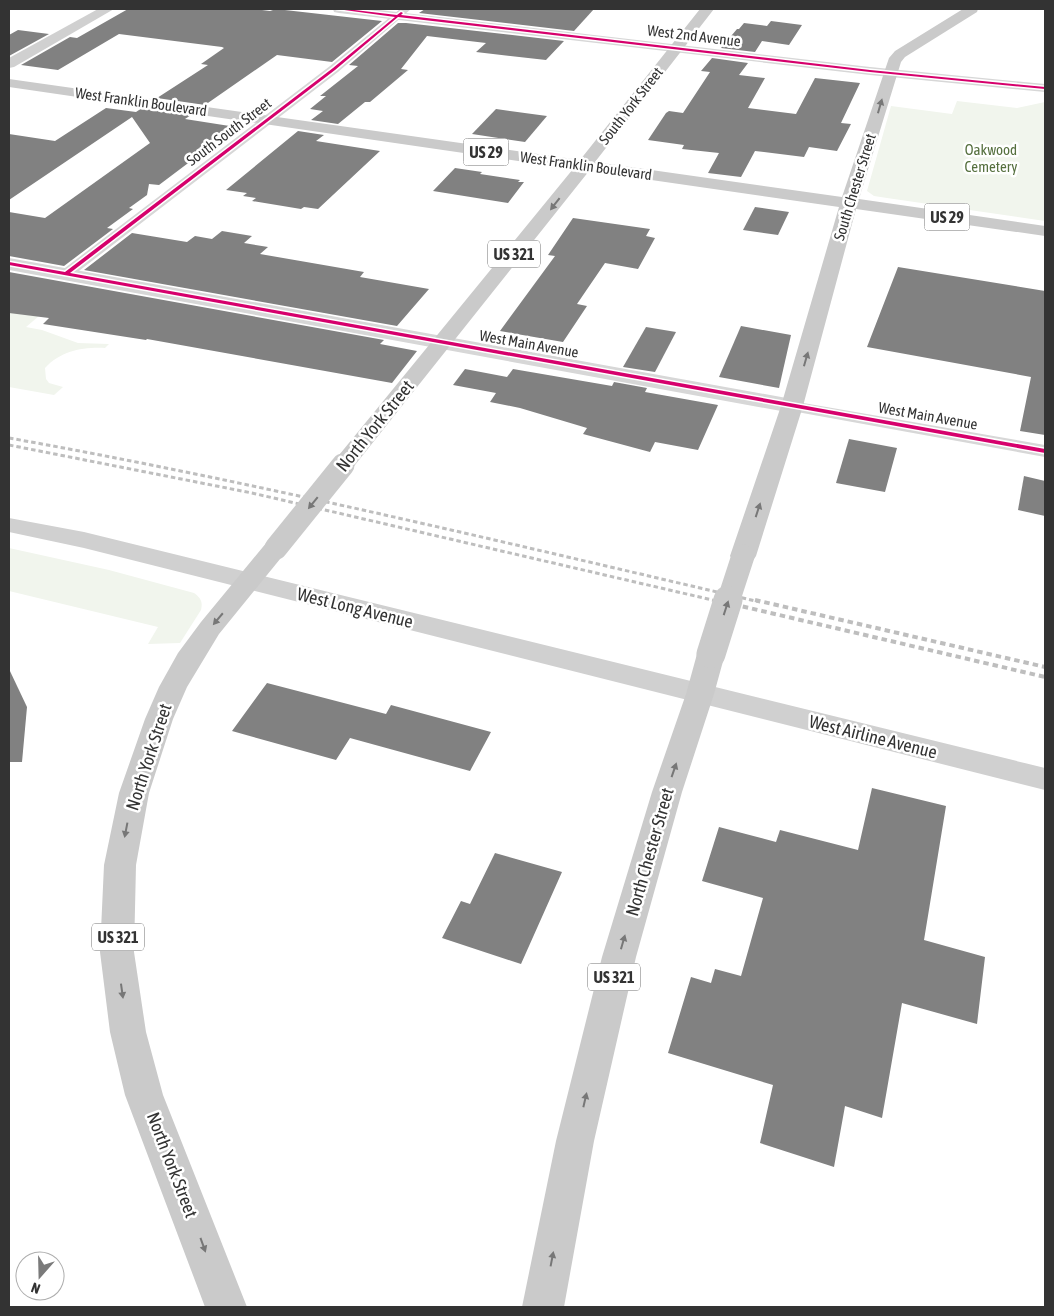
<svg xmlns="http://www.w3.org/2000/svg" width="1054" height="1316" viewBox="0 0 1054 1316" font-family="'Asap Condensed',sans-serif">
	<style>
		.green { fill: #f1f5ed }
		.building { fill: #818181 }
		.lines { fill: none; stroke-linecap: round; stroke-linejoin: round }
		.minor { fill: #d7d7d7; fill-rule: evenodd }
		.tertiary { fill: #d7d7d7; fill-rule: evenodd }
		.secondary { fill: #d0d0d0; fill-rule: evenodd }
		.primary { fill: #cacaca; fill-rule: evenodd }
		.rail-far1 { stroke: #bebebe; stroke-width: 3; stroke-dasharray: 4.5 3; stroke-linecap: butt }
		.rail { stroke: #bebebe; stroke-width: 4; stroke-dasharray: 5.5 4; stroke-linecap: butt }
		.primary-bridge-far1 { stroke: #cacaca; stroke-width: 23 }
		.primary-bridge { stroke: #cacaca; stroke-width: 29 }
		.cycleway-casing { stroke: #fff; stroke-width: 3 }
		.cycleway { fill: #d6006c; fill-rule: evenodd }
		.oneway { fill: #777 }
		.labels { text-anchor: middle; stroke-width: 5; stroke-linejoin: round; paint-order: stroke }
		.far-street-label { font-size: 15px; fill: #333; stroke: #fff }
		.far-park-label { font-size: 15px; fill: #56703f; stroke: #fff }
		.shield { fill: #fff; stroke: #707070; stroke-width: 1 }
		.shield-label { font-size: 16px; font-weight: bold; fill: #333 }
		.street-label { font-size: 18px; fill: #333; stroke: #fff }
	</style>
	<rect width="100%" height="100%" fill="#fff"/>
	<g class="green">
		<path d="M957,101L1017,108L1045,102V221L887,198L874,196L867,191L891,106L952,114Z"/>
		<path d="M34,282L72,288L26,327L42,330L78,343L109,344L105,348C82,347 61,351 45,368L46,379L49,383L63,387L54,395L9,387V301Z"/>
		<path d="M9,548L109,570L194,593C201,598 203,602 201,610L180,643L148,644L158,627L9,591Z"/>
	</g>
	<g class="building">
		<path d="M128,9H254L270,11L276,9L382,21L332,62L277,55L205,105L157,98L208,65L201,64L224,48L222,47L119,34L58,70L21,65L70,37L77,38Z"/>
		<path d="M425,9H594L574,31L419,13Z"/>
		<path d="M771,21L802,25L789,45L762,41L755,52L721,48L737,29H739L744,23L767,26Z"/>
		<path d="M398,23H406L564,41L546,60L476,52L486,43L427,36L401,69L408,70L370,102H365L338,124L311,120L323,111L310,109L326,96H320L358,66L349,65Z"/>
		<path d="M18,30L49,34L9,56V35Z"/>
		<path d="M712,58L748,63L739,75L765,78L748,108L796,114L815,78L860,83L841,123L851,124L837,151L809,147L804,157L755,151L741,177L708,173L719,153L682,149L684,145L648,140L666,113L669,111L683,113L710,72L701,71Z"/>
		<path d="M106,108L136,112L142,108L191,115L185,119L236,127L159,185L149,184L147,195L129,208L133,209L107,228L113,229L64,266L9,256V212L45,218L150,143L132,117L9,200V134L55,141Z"/>
		<path d="M496,109L547,116L525,142L472,134Z"/>
		<path d="M298,131L324,135L316,141L380,151L318,209L304,207L301,209L252,201L256,198L243,196L247,193L226,190Z"/>
		<path d="M455,168L482,172L480,174L520,180L518,182H524L508,203L433,191Z"/>
		<path d="M755,207L789,212L778,235L743,230Z"/>
		<path d="M573,218L650,229L646,236L655,238L638,269L605,263L577,304L587,306L563,342L500,331L555,256L548,255Z"/>
		<path d="M222,231L252,236L244,243L268,247L260,254L364,272L360,277L429,289L397,326L84,270L132,233L187,242L195,236L212,239Z"/>
		<path d="M898,267L1045,291V435L1020,431L1031,377L867,347Z"/>
		<path d="M9,272L384,340L380,344L417,351L392,383L147,339L146,340L43,324L49,318L9,313Z"/>
		<path d="M741,326L791,335L779,388L719,377Z"/>
		<path d="M646,327L676,332L655,372L623,367Z"/>
		<path d="M465,369L507,377L513,369L612,386L614,382L647,388L645,392L718,405L698,450L655,442L650,452L583,434L587,428L520,408L490,402L496,393L453,385Z"/>
		<path d="M849,439L897,448L885,492L836,483Z"/>
		<path d="M1024,476L1045,481V516L1018,510Z"/>
		<path d="M9,669L27,707L22,762H9Z"/>
		<path d="M267,683L386,714L391,705L491,732L470,771L350,738L336,760L232,731Z"/>
		<path d="M872,788L946,806L924,940L985,957L977,1024L902,1003L882,1118L845,1106L834,1167L760,1143L773,1085L668,1053L691,977L711,983L715,969L741,976L763,898L702,881L719,827L776,842L780,830L858,850Z"/>
		<path d="M495,853L562,872L521,964L442,938L461,901L470,904Z"/>
	</g>
	<g class="lines">
		<g class="minor">
			<path d="M400,9H411L338,72L71,277H61L58,274L61,271L330,66Z"/>
			<path d="M792,401L1045,445V457L786,410L783,406L786,402Z"/>
		</g>
		<g class="tertiary">
			<path d="M333,9H371L870,67L1045,84V92L870,75L339,13L334,12Z"/>
			<path d="M9,258L792,399L800,401L803,406L800,411L792,413L9,270Z"/>
		</g>
		<g class="secondary">
			<path d="M98,9H114L14,67L9,68V58Z"/>
			<path d="M9,518L84,532L1045,768V790L84,548L9,532Z"/>
		</g>
		<g class="primary">
			<path d="M700,9H714L595,162L842,197L889,58L895,51L963,9H978L977,12L905,57L901,62L859,199L1045,226V236L856,209L803,406L756,556L752,562L743,564L734,562L730,556L781,406L839,207L589,171L351,470L343,472L335,470L331,465L335,460L573,169L9,87V79L580,160Z"/>
			<path d="M276,540L285,542L289,548L219,634L187,687L173,719L149,793L136,865L134,952L146,1032L163,1095L247,1307H205L125,1095L110,1032L100,952L104,865L119,793L145,719L159,687L178,653L201,622L267,542Z"/>
			<path d="M711,645L721,647L725,654L714,694L682,792L636,957L594,1141L564,1307H522L556,1141L602,957L652,792L686,694L697,654L701,647Z"/>
		</g>
		<g class="rail-far1">
			<path d="M9,438C261,483 511,544 760,602"/>
			<path d="M9,445L252,493L721,602"/>
		</g>
		<g class="rail">
			<path d="M715,600L1045,677"/>
			<path d="M755,600L1045,667"/>
		</g>
		<g class="primary-bridge-far1">
			<path d="M276,548L343,465"/>
			<path d="M728,602L743,556"/>
		</g>
		<path class="primary-bridge" d="M711,654L728,600"/>
		<g class="cycleway-casing">
			<path id="cycleway" d="M337,9H346L397,15L401,12L403,13L401,15L870,70L1045,87V89L870,72L398,17L335,70L70,273L1045,449V453L9,265V262L65,272L333,68L395,17Z"/>
		</g>
		<use href="#cycleway" class="cycleway"/>
	</g>
	<defs><path id="oneway-solid" d="M-6-.8H1V-3.2L6.5 0L1 3.2V.8H-6Z" transform="scale(1.25)"/></defs>
	<g class="oneway">
		<use href="#oneway-solid" transform="translate(880 106) rotate(-74)"/>
		<use href="#oneway-solid" transform="translate(555 204) rotate(128)"/>
		<use href="#oneway-solid" transform="translate(806 359) rotate(-74)"/>
		<use href="#oneway-solid" transform="translate(313 503) rotate(129)"/>
		<use href="#oneway-solid" transform="translate(758 510) rotate(-72)"/>
		<use href="#oneway-solid" transform="translate(726 608) rotate(-72)"/>
		<use href="#oneway-solid" transform="translate(218 619) rotate(130)"/>
		<use href="#oneway-solid" transform="translate(674 770) rotate(-71)"/>
		<use href="#oneway-solid" transform="translate(126 830) rotate(101)"/>
		<use href="#oneway-solid" transform="translate(623 942) rotate(-74)"/>
		<use href="#oneway-solid" transform="translate(122 991) rotate(82)"/>
		<use href="#oneway-solid" transform="translate(585 1100) rotate(-77)"/>
		<use href="#oneway-solid" transform="translate(203 1245) rotate(70)"/>
		<use href="#oneway-solid" transform="translate(552 1259) rotate(-79)"/>
	</g>
	<g class="labels">
		<g class="far-street-label">
			<text transform="translate(694 36) rotate(7)" y="5">West 2nd Avenue</text>
			<text transform="translate(141 102) rotate(8)" y="5">West Franklin Boulevard</text>
			<text transform="translate(631 106) rotate(-52)" y="5">South York Street</text>
			<text transform="translate(229 132) rotate(-37)" y="5">South South Street</text>
			<text transform="translate(586 166) rotate(8)" y="5">West Franklin Boulevard</text>
			<text transform="translate(855 187) rotate(-73)" y="5">South Chester Street</text>
			<text transform="translate(529 344) rotate(10)" y="5">West Main Avenue</text>
			<text transform="translate(928 416) rotate(10)" y="5">West Main Avenue</text>
		</g>
		<g class="far-park-label">
			<text x="991" y="155">Oakwood<tspan x="991" dy="17">Cemetery</tspan></text>
		</g>
		<g class="shield">
			<rect x="463.5" y="138.5" width="45" height="27" rx="4"/>
			<rect x="924.5" y="203.5" width="45" height="27" rx="4"/>
			<rect x="488" y="240.5" width="52" height="27" rx="4"/>
			<rect x="92" y="923.5" width="52" height="27" rx="4"/>
			<rect x="588" y="963.5" width="52" height="27" rx="4"/>
		</g>
		<g class="shield-label">
			<text x="486" y="158">US 29</text>
			<text x="947" y="223">US 29</text>
			<text x="514" y="260">US 321</text>
			<text x="118" y="943">US 321</text>
			<text x="614" y="983">US 321</text>
		</g>
		<g class="street-label">
			<text transform="translate(375 426) rotate(-51)" y="6">North York Street</text>
			<text transform="translate(355 608) rotate(14)" y="6">West Long Avenue</text>
			<text transform="translate(873 737) rotate(14)" y="6">West Airline Avenue</text>
			<text transform="translate(149 757) rotate(-72)" y="6">North York Street</text>
			<text transform="translate(650 852) rotate(-74)" y="6">North Chester Street</text>
			<text transform="translate(172 1165) rotate(69)" y="6">North York Street</text>
		</g>
	</g>
	<rect width="1054" height="1316" fill="none" stroke="#333333" stroke-width="20"/>
	<g transform="translate(40 1276) rotate(200)"><circle r="24" fill="#ffffff" stroke="#adadad"/>
	<path d="M0-4L9 19L0 12L-9 19Z" fill="#7a7a7a"/>
	<text y="-8" font-size="14" font-weight="bold" text-anchor="middle" fill="#333333">N</text>
	</g>
</svg>
